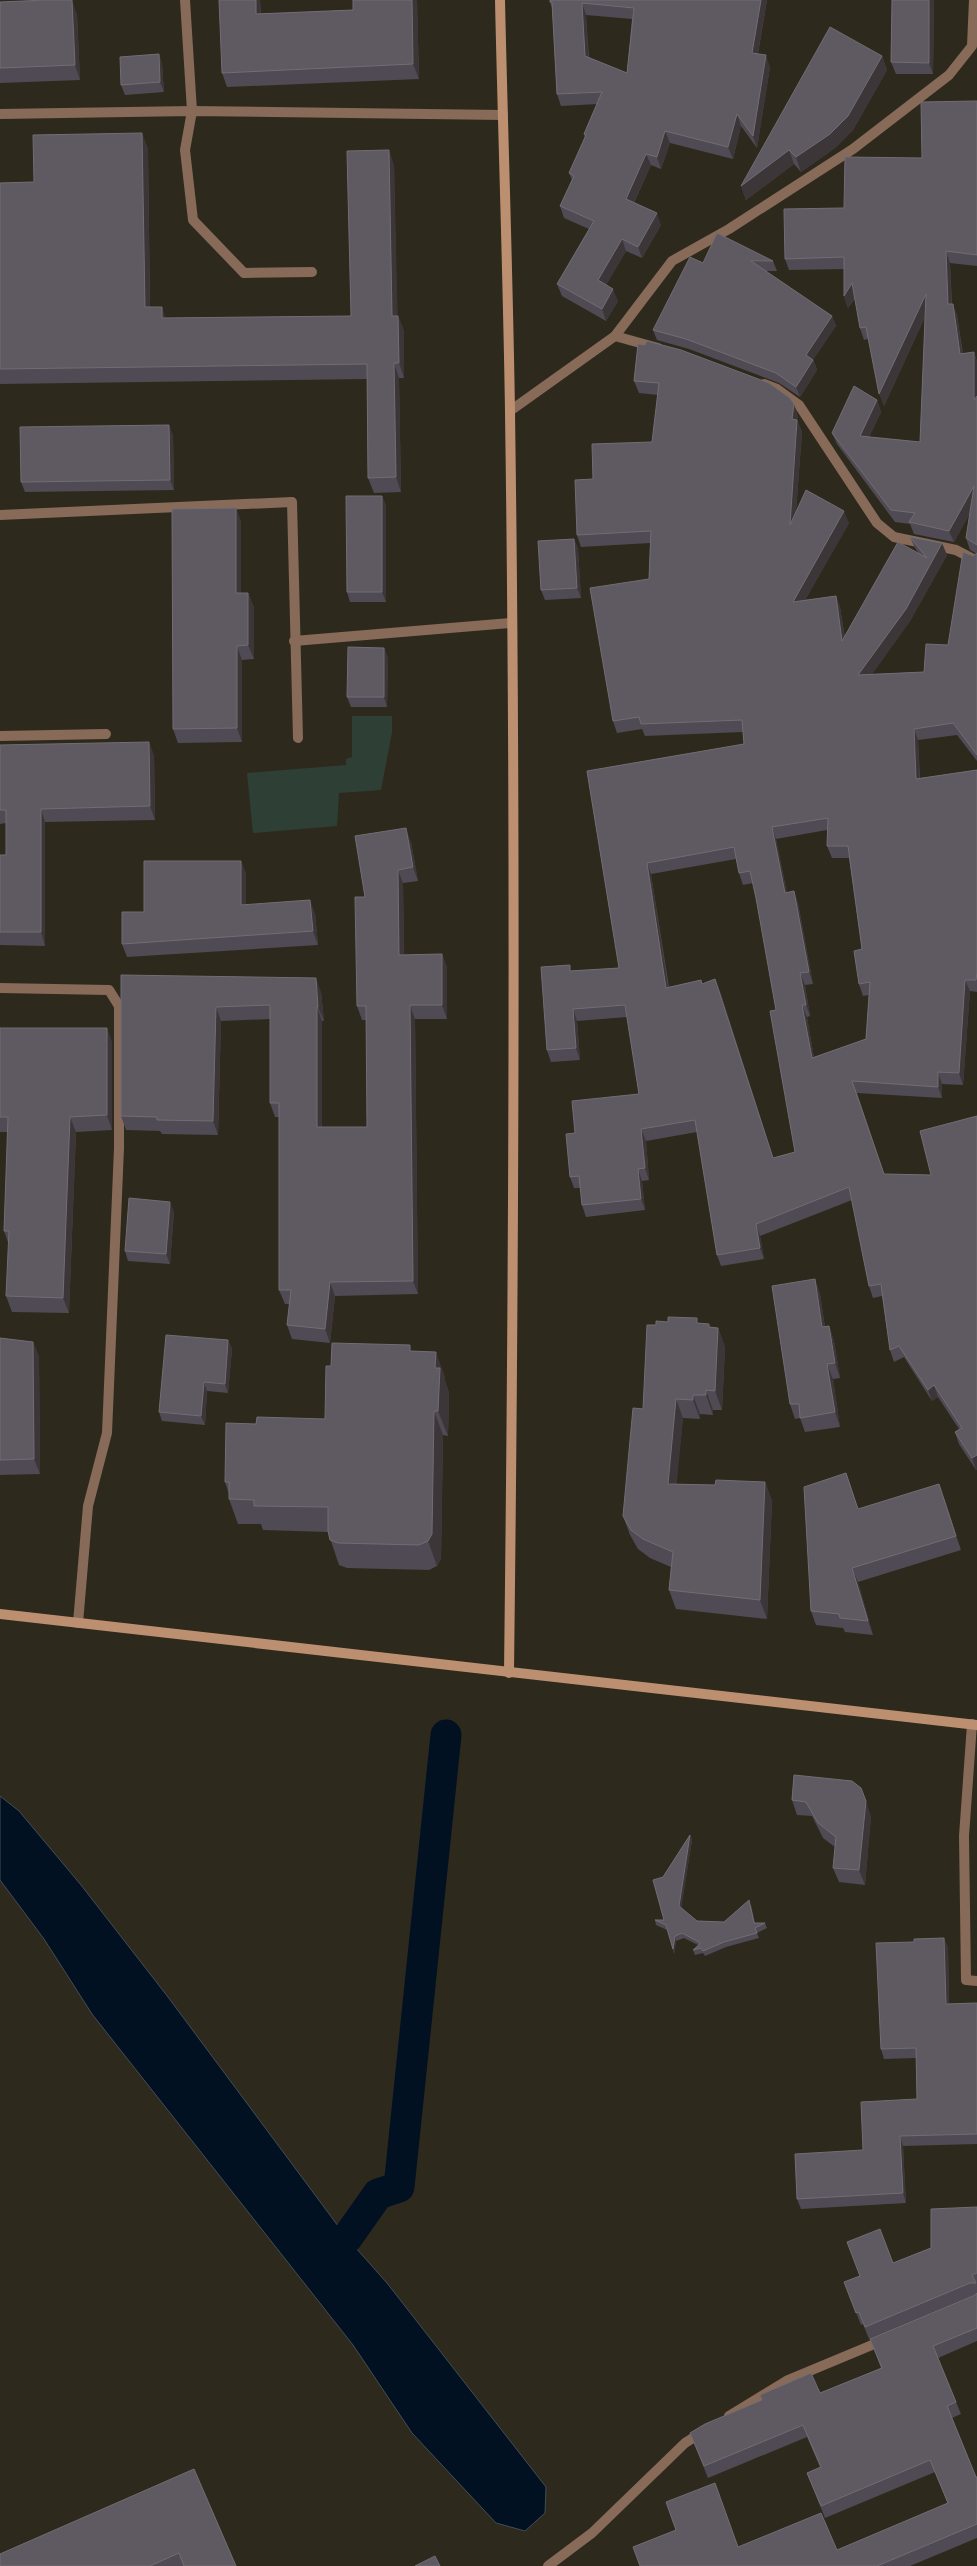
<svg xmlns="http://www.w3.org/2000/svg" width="977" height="2566" viewBox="0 0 977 2566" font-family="'Source Serif 4',serif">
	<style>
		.green { fill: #2e4035 }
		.water { fill: #021122; stroke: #434d56 }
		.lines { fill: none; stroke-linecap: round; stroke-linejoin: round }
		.canal { stroke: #021122; stroke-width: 31 }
		.lane { stroke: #876a58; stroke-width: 10 }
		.street { stroke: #876a58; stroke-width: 10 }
		.secondary { stroke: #bd8f71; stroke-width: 10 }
		.wall { fill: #504a54; fill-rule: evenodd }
		.shaded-wall { fill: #3c3639 }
		.building { fill: #5f5962; stroke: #726d73; fill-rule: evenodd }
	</style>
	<rect width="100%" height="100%" fill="#2e291d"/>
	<path class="green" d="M352,716H392V732L381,790L339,793L337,826L253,833L247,773L346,765V759L352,757Z"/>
	<path class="water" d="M0,1796L19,1811L81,1885L168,1997L347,2238L387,2283L546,2487L545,2513L525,2531L496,2523L412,2433L353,2345L92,2014L44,1939L0,1880Z"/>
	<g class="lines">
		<path class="canal" d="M318,2268L347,2238L378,2194L399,2187L446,1735"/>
		<g class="lane">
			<path d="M185,0L192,111L185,150L193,220L244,273L312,272"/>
			<path d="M0,515L292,502L298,738"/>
			<path d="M294,641L511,623"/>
			<path d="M0,736L106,734"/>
			<path d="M0,988L109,990L119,1006V1148"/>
			<path d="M972,1724L964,1836L966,1980L977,1981"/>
		</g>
		<g class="street">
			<path d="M0,114L192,111L503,115"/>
			<path d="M615,336L658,348"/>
			<path d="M764,384L777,389L799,405L877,523L894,537L956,550L977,561"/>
			<path d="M510,411L615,336L672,261L729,229L853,149L949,75L972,46L974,0"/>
			<path d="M78,1623L88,1506L107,1433L119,1148"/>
			<path d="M729,2416L788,2380L884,2340"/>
			<path d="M548,2566L592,2533L685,2443L704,2431"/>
		</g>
		<g class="secondary">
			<path d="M500,0C503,137 508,275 510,412C516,832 514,1253 509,1673"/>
			<path d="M0,1614L977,1725"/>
		</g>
	</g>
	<g class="wall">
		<path d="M260,0L261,14L353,10L417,0L419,79L227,87L222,73Z"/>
		<path d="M767,0L758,54L770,67L757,148L741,126L733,159L670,143L661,169L651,165L634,203L661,225L642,258L626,251L606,285L618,301L606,321L562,296L557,284L589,229L564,218L560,206L572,180L569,173L585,138L584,134L597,104L561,106L557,94L552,8L550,2ZM586,15L632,19L627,73L589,58Z"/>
		<path d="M892,0H934L933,74H896L891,62Z"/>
		<path d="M0,2L77,14L80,80L0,83Z"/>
		<path d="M159,54L162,64L164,92L125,95L121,85Z"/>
		<path d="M882,56L887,70L853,130L835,148L801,172L794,164L746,200L741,186Z"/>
		<path d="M977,101V266L950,263L952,304L957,315L963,354L974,352L977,362V761L957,735L918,740L920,778L977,770V992L970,991L963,1085L942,1084V1098L857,1093L884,1174L931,1175L977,1116V1469L976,1470L959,1444L955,1432L959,1429L938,1397L932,1401L904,1357L894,1362L890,1350L882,1296L873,1298L869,1286L852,1200L760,1236L764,1259L721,1266L717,1255L697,1132L646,1141L649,1180L642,1181L645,1210L586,1217L582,1205L581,1188H574L570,1177L575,1133L639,1094L627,1017L577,1021L580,1060L551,1062L547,1050L572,971L619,968L587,771L744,744L743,732L645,736L642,729L617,733L613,721L649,579L650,543L581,547L577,535L593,479L652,442L658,395L639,393L634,381L638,344L798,416L797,420L802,432L796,512L849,523L805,600L836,596L840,607L845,638L919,554L915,548L910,537L947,555L910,621L872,674L924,672L948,645L973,556L977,554L970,550L966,538L970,513L954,542L914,534L910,524L895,522L837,444L832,433L877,400L881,412L869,437L920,442L925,317L884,406L868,339L864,340L860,328L855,298L848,308L844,296V269L789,270L785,259L844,208L922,158ZM827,830V846L832,858H849L862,949L859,984L863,996L869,995L866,1039L814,1058L807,1017L810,1016L805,985L813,984L798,903L794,891L787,893L776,839ZM736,859L739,873L743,885L753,883L756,898L776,1010L795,1152L773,1158L720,991L702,984L701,980L669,987L651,874Z"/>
		<path d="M148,148L150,307L166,318L351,316L394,165L397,316H398L404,331V378H399L401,492L374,493L368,478L367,379L0,384V183L34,182Z"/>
		<path d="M773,261L777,271H765L832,316L836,326L813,359L817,370L800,397L779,383L689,349L657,340L653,330L703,263Z"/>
		<path d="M173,435L174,490L25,492L21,482Z"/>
		<path d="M382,496L386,506V602H350L347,592Z"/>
		<path d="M236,508L241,522V593H248L254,608V659L242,660V742L178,743L173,729Z"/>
		<path d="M574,539L578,549L581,598L545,600L541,590Z"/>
		<path d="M384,648L388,658L387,707H351L347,697Z"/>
		<path d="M0,745L154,755L155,820L45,822V946L0,945V855H6V823L0,824Z"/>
		<path d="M411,842L418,881L403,883L404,955L442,954L447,968V1019H415L418,1294L335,1296L330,1343L292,1339L287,1325L290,1304H285L279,1290V1117H275L270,1103V1019L221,1021L218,1135L162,1134L160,1131L126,1130L121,1116V975L321,992L324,1021H322V1127H367L366,1020H362L357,1006L365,897Z"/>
		<path d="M241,861L246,874V905L315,913L318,945L127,957L122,944L144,912Z"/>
		<path d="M0,1028H107L112,1043V1130L76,1132L69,1313L12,1312L6,1296L9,1245L4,1231L8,1132H0Z"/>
		<path d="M174,1212L170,1264L128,1261L125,1251Z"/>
		<path d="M815,1279L820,1294L825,1327L829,1326L834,1341L840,1378L833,1379L840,1427L805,1432L800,1418L795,1419L790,1404Z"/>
		<path d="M699,1323L710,1327L718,1328L725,1347L722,1410H713V1415L700,1414V1419L683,1418L676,1484L715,1485L765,1482L772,1501L767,1619L676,1609L669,1590L671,1567L650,1558L638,1549L630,1535L623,1516L643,1409L656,1325Z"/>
		<path d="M0,1338L33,1342L39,1357L40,1474L0,1475Z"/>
		<path d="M228,1340L232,1349L228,1393L207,1391L205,1425L162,1421L159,1412Z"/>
		<path d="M413,1351L445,1377V1381L449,1393L448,1436L443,1435L441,1559L437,1566L429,1570L347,1568L339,1565L328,1532L263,1530L261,1524H238L229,1499V1494L225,1482L256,1424L325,1419L331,1366Z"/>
		<path d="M944,1498L961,1550L858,1582L873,1635L845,1632L843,1628L816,1625L811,1611L858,1509Z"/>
		<path d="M794,1775L871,1816L865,1885L839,1882L833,1868L835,1847L823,1838L812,1816L797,1815L792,1800Z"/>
		<path d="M690,1835L692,1840L681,1908L697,1921L724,1922L751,1905L755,1923H765L767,1928L757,1933L759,1938L726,1947L705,1956L703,1953L695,1955L693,1950L698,1945L684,1938L676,1941L674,1954L667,1930L656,1925L655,1920H664L663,1877Z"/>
		<path d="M944,1938L948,1948L949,2004L977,2003V2144L903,2146L906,2203L801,2209L797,2199L863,2150L917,2099L916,2058L884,2059L881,2049L914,1942Z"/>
		<path d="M977,2207V2341L938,2358L961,2414L952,2418L976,2477H977V2538L910,2566H640L738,2547L837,2550L948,2504L935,2472L825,2518L807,2473L820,2467L807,2437L708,2478L690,2433L820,2393L881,2368L870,2339L976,2295H974L869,2339L863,2324L861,2325L844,2282L931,2248Z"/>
		<path d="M194,2469L236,2566H0Z"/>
	</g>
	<g class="shaded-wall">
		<path d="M72,0L77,14L80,80L75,65Z"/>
		<path d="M256,0H260L262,29L256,14Z"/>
		<path d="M412,0H417L419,79L413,64Z"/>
		<path d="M761,0H767L756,64L752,53Z"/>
		<path d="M929,0H934L933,74L929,63Z"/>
		<path d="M582,3L586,15L589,68L585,56Z"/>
		<path d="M159,54L162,64L164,92L160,82Z"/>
		<path d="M766,55L770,67L757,148L753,136Z"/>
		<path d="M882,56L887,70L853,130L835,148L801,172L796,157Z"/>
		<path d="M737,114L741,126L733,159L728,147Z"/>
		<path d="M665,131L670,143L661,169L657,157Z"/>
		<path d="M142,133L148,148L150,322L145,307Z"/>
		<path d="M389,150L394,165L398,331L392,316Z"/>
		<path d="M789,150L794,164L746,200L741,186Z"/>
		<path d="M646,154L651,165L630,211L626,199Z"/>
		<path d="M657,213L661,225L642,258L638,247Z"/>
		<path d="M622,239L626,251L602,292L598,280Z"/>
		<path d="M946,251L950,263L952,316L948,304Z"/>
		<path d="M852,283L856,295L848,308L844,296Z"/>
		<path d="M613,289L618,301L606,321L602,309Z"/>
		<path d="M926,294L930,306L884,406L879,394Z"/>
		<path d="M953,304L957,315L964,366L960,354Z"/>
		<path d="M162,307L167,322L162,318Z"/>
		<path d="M398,316L404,331V378L399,363Z"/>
		<path d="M832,316L836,326L810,365L806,355Z"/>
		<path d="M974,352L977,362V408L974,400Z"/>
		<path d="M813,360L817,370L800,397L796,387Z"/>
		<path d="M394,363L399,378L401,492L396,477Z"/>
		<path d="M877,400L881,412L864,447L860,436Z"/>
		<path d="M794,404L798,416L797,420L802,432L794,537L790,525L792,419Z"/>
		<path d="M169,425L173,435L174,490L170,480Z"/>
		<path d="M974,486L977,500L954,542L949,531Z"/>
		<path d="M382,496L386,506V602L382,592Z"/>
		<path d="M236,508L241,522V607L236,593Z"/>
		<path d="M844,511L849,523L797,614L793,602Z"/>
		<path d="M574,539L578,549L581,598L577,588Z"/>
		<path d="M942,543L947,555L910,621L863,687L858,675Z"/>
		<path d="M248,593L254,608V659L248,645Z"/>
		<path d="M836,596L840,607L847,653L842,641Z"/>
		<path d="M237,646L242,660V742L237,728Z"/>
		<path d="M384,648L388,658L387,707L384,697Z"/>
		<path d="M914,729L918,740L920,791L916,779Z"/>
		<path d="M149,742L154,755L155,820L150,806Z"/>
		<path d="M41,809L45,822V946L41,932Z"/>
		<path d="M772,827L776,839L789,905L785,893Z"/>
		<path d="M406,828L411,842L418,881L413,867Z"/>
		<path d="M241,861L246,874V918L241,905Z"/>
		<path d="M647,863L651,874L670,1000L666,988Z"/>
		<path d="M398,870L403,883L404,969L399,955Z"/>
		<path d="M794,891L798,903L813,984L809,972Z"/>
		<path d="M310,900L315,913L318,945L313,931Z"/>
		<path d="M442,954L447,968V1019L442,1005Z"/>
		<path d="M800,973L805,985L810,1016L806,1005Z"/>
		<path d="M316,978L321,992L324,1021L318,1007Z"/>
		<path d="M715,979L720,991L777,1169L773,1158Z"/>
		<path d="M965,980L970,991L963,1085L959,1073Z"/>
		<path d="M410,1005L415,1019L418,1294L413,1281Z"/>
		<path d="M802,1005L807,1017L816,1070L812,1058Z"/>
		<path d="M216,1007L221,1021L218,1135L213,1121Z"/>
		<path d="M317,1007L322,1021V1141L317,1127Z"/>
		<path d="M573,1009L577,1021L580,1060L576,1048Z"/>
		<path d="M107,1028L112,1043V1130L107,1115Z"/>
		<path d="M938,1072L942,1084V1098L938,1087Z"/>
		<path d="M70,1117L76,1132L69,1313L63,1298Z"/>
		<path d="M641,1129L646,1141L649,1180L645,1168Z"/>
		<path d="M638,1169L642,1181L645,1210L641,1199Z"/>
		<path d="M170,1202L174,1212L170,1264L166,1254Z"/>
		<path d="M756,1224L760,1236L764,1259L760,1248Z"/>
		<path d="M815,1279L820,1294L827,1342L822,1327Z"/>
		<path d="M330,1282L335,1296L330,1343L325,1329Z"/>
		<path d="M829,1326L834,1341L840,1378L835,1363Z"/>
		<path d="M718,1328L725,1347L722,1410L715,1391Z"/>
		<path d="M228,1340L232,1349L228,1393L225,1384Z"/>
		<path d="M33,1342L39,1357L40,1474L34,1459Z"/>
		<path d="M436,1352L445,1377V1381L449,1393L448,1436L438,1411L435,1368Z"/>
		<path d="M827,1364L833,1379L840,1427L835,1412Z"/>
		<path d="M204,1382L207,1391L205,1425L201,1416Z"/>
		<path d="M934,1385L938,1397L932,1401L928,1390Z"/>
		<path d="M706,1390L713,1410V1415L706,1395Z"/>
		<path d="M693,1395L700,1414V1419L693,1400Z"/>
		<path d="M676,1399L683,1418L675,1503L668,1484Z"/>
		<path d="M434,1411L443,1435L441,1559L437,1566L428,1541Z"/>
		<path d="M977,1455V1469L976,1470L972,1458Z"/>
		<path d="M765,1482L772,1501L767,1619L760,1600Z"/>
		<path d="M939,1484L944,1498L961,1550L956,1536Z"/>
		<path d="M852,1568L858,1582L873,1635L868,1621Z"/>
		<path d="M866,1801L871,1816L865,1885L859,1870Z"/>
		<path d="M690,1835L692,1840L681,1911L679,1906Z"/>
		<path d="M675,1936L676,1941L674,1954L673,1949Z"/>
		<path d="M944,1938L948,1948L949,2014L946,2004Z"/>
		<path d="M900,2136L903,2146L906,2203L903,2193Z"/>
	</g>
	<g class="building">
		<path d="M46,0H72L75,65L0,68V2Z"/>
		<path d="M219,0H256V14L353,10V0H412L413,64L222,73Z"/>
		<path d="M550,0H761L752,53L766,55L753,136L737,114L728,147L665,131L657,157L646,154L626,199L657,213L638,247L622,239L598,280L613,289L602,309L557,284L594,221L560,206L574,176L569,173L586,135L584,134L602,92L557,94L552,2H550ZM582,3L634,8L627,73L585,56Z"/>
		<path d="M892,0H929V63L891,62Z"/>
		<path d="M830,27L882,56L848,116L830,134L796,157L789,150L741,186Z"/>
		<path d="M159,54L160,82L121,85L120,57Z"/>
		<path d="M977,101V255L946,251L948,304H953L960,354L974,352V400L977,396V545L966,538L974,486L949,531L909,522L915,513L891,510L832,433L854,386L877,400L860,436L920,442L926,294L879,394L866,327L860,328L852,283L844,296V257L785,259L784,209L844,208L845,157L922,158L921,102Z"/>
		<path d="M142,133L145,307H162V318L351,316L347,151L389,150L392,316H398L399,363H394L396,477L368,478L367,364L0,369V183L34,182L33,135Z"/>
		<path d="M717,233L773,261H751L832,316L806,355L813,360L796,387L776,373L686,339L653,330L690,257L703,263Z"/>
		<path d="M647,341L681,350L769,383L790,398L794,404L792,419L797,420L790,525L806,490L844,511L793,602L836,596L842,641L898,542L927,558L910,537L942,543L906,609L858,675L924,672L926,644L948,645L963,552L973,556L977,553V755L953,723L914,729L916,779L977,770V972L976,980H965L959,1073L938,1072V1087L852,1081L884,1174L931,1175L920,1131L977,1116V1455L972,1458L955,1432L962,1428L934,1385L928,1390L899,1346L890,1350L881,1284L869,1286L849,1187L756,1224L760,1248L717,1255L695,1120L641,1129L645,1168L638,1169L641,1199L582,1205L579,1176L570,1177L566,1134L575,1133L572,1101L639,1094L625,1005L573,1009L576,1048L547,1050L541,967L570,965V971L619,968L587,771L744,744L742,720L641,724L639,717L613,721L590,588L649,579L651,531L577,535L575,480L593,479L592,444L652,442L659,383L634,381L638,344L645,345ZM828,818L827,846H848L862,949L854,951L859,984L870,982L866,1039L812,1058L802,1005H806L800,973L809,972L794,891L785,893L772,827ZM734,847L739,873L750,871L756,898L776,1010L770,1011L795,1152L773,1158L715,979L702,984L701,980L666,988L647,863Z"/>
		<path d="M169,425L170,480L21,482L20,427Z"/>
		<path d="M346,496H382V592H347Z"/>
		<path d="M236,508V593H248V645L237,646V728L173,729L172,509Z"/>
		<path d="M574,539L577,588L541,590L538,541Z"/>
		<path d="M348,647L384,648V697H347Z"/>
		<path d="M149,742L150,806L41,809V932H0V855H6V810H0V745Z"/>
		<path d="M406,828L413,867L398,870L399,955L442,954V1005H410L413,1281L330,1282L325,1329L287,1325L291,1290H279V1103H270V1005L216,1007L213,1121L157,1120V1117L121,1116V975L316,978L318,1007H317V1127H367L366,1006H357L355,897H365L355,836Z"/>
		<path d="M144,861H241V905L310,900L313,931L122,944V912H144Z"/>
		<path d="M0,1028H107V1115L70,1117L63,1298L6,1296L9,1231H4L8,1117H0Z"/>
		<path d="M129,1198L170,1202L166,1254L125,1251Z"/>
		<path d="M815,1279L822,1327L829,1326L835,1363L827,1364L835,1412L800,1418L799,1404H790L772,1286Z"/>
		<path d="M668,1317L697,1318V1323L709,1324V1327L718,1328L715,1391L706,1390V1395H693V1400L676,1399L668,1484L715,1485L716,1480L765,1482L760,1600L669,1590L673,1552L643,1539L631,1530L623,1516L633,1408L643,1409L647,1325H656V1321L668,1322Z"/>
		<path d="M166,1335L228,1340L225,1384L204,1382L201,1416L159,1412Z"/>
		<path d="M0,1338L33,1342L34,1459L0,1460Z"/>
		<path d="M332,1343L410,1345V1351L436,1352L435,1368H440L438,1411H434L432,1534L428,1541L419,1545L338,1543L330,1540L328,1531V1507L254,1506V1500L229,1499V1482H225L226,1423L256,1424L257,1417L325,1419L326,1366H331Z"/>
		<path d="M846,1473L858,1509L939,1484L956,1536L852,1568L868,1621L840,1618L839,1614L811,1611L804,1487Z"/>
		<path d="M794,1775L852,1781L861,1788L866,1801L859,1870L833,1868L836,1837L818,1823L806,1802L792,1800Z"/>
		<path d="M690,1835L679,1906L697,1921L724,1922L749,1900L754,1923H765L755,1928L757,1933L724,1942L703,1951L701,1948L693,1950L700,1944L699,1942L682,1933L675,1936L673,1949L666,1925L655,1920H664L653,1880L663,1877Z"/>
		<path d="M944,1938L946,2004L977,2003V2134L900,2136L903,2193L797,2199L795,2154L863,2150L861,2102L917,2099L916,2048L881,2049L876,1943L914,1942V1939Z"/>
		<path d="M977,2207V2273L972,2275L976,2283H970L865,2327L859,2312L856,2313L844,2282L860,2276L847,2242L880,2229L893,2263L931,2248V2209Z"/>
		<path d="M977,2293V2328L933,2346L956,2402L947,2406L976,2477H977V2524L877,2566H640L633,2547L676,2530L666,2502L715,2483L738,2547L821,2513L837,2550L948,2503L930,2460L821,2506L807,2473L821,2467L803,2425L704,2466L690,2433L705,2424L762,2400L760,2395L811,2373L820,2393L882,2368L870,2339L975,2295Z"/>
		<path d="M194,2469L236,2566H184L179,2553L150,2566H0V2554Z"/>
		<path d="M435,2556L440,2566H415Z"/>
	</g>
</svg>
